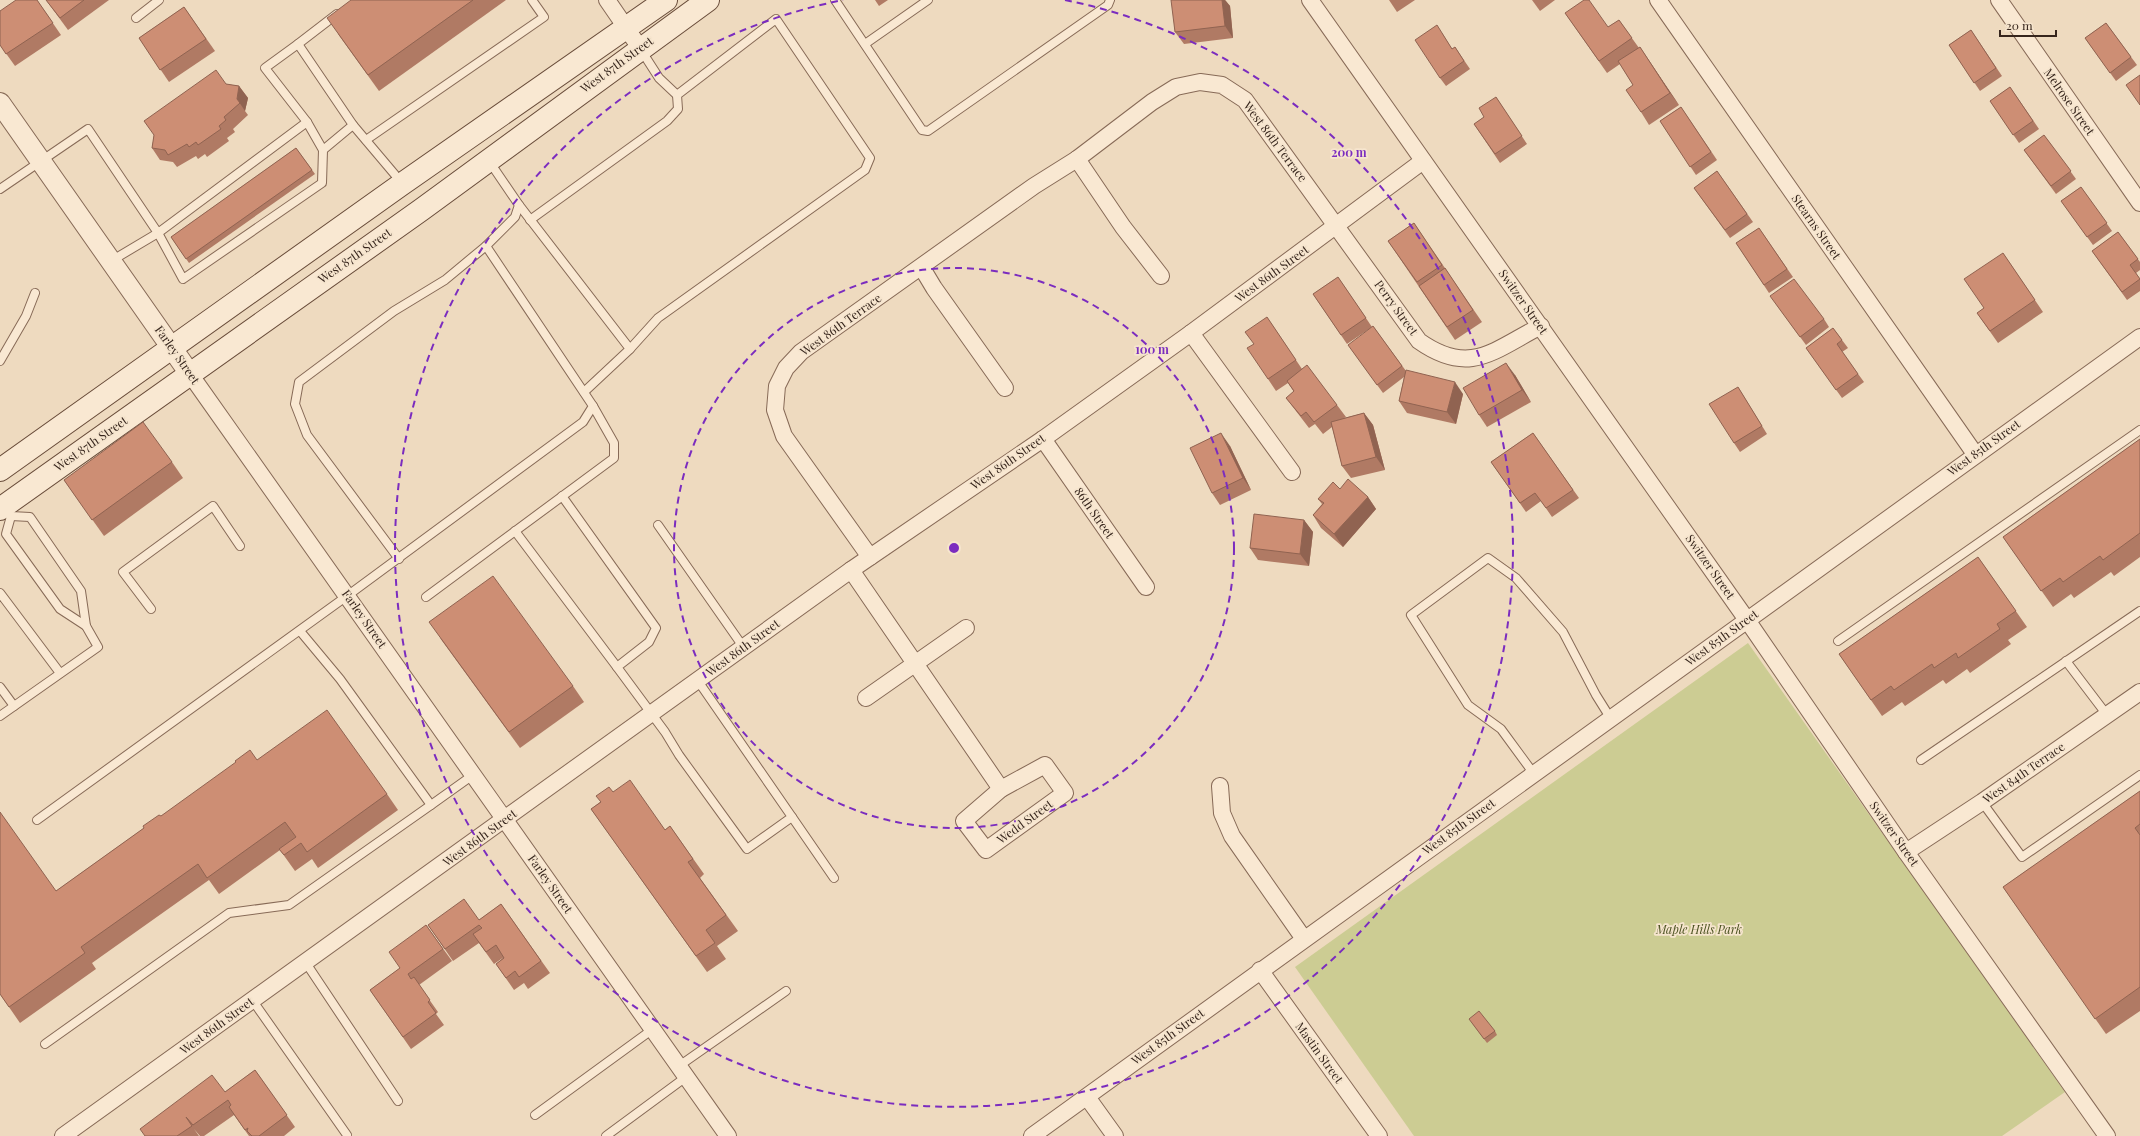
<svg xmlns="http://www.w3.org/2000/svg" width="2140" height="1136" viewBox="0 0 2140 1136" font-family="'Playfair Display',serif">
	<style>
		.green { fill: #cccc93 }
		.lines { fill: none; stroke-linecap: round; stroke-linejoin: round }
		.service-casing { stroke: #876a57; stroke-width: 10 }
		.minor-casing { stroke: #876a57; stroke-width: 18 }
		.tertiary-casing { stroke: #876a57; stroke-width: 22 }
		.secondary-casing { stroke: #694c3a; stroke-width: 24 }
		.service { stroke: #f9e8d2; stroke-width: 8 }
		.minor { stroke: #f9e8d2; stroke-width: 16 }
		.tertiary { stroke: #f9e8d2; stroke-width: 20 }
		.secondary { stroke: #f9e8d2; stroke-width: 22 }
		.wall { fill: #b07a64 }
		.shaded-wall { fill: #906351 }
		.building { fill: #cd8e74; stroke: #906351 }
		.ring { fill: none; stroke: #7b2cbf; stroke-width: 2; stroke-dasharray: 7 5 }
		.labels { text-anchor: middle; stroke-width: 3.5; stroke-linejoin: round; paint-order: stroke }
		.street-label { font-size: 12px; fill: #36251c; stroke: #f6e5ce }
		.park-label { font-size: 12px; font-style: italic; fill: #4d5322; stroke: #f6e5ce }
		.centre { fill: #7b2cbf; stroke: #f6e5ce; stroke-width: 2 }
		.ring-label { font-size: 12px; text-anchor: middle; font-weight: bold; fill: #7b2cbf; stroke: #f6e5ce; stroke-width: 3.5; stroke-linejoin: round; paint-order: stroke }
	</style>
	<rect width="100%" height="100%" fill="#eedabf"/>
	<path class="green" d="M1748,643L2065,1092L2002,1136H1414L1295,967Z"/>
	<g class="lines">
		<g class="service-casing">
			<g id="service">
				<path d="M835,0L922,130L928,131L1108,5L1110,0"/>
				<path d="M337,14L298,44L353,125"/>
				<path d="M136,18L159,0"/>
				<path d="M298,44L265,68L307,122"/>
				<path d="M865,44L928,0"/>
				<path d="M641,50L659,78L677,95"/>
				<path d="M366,140L544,17L532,0"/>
				<path d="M0,189L88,129L158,233L307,122L323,150"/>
				<path d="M519,205L630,349L584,392"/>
				<path d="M530,220L667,121L678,109L677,95L776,19L870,158L865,170L658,318L630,349"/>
				<path d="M111,261L158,233L183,279L322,183L323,150L353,125L402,183"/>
				<path d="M0,361L26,316L35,293"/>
				<path d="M562,496L656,628L649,642L617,667L665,732L679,755L747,849L792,817L698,681"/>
				<path d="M11,516L6,534L60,609L86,626"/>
				<path d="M658,525L744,648"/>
				<path d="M515,531L617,667"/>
				<path d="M399,559L307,435L295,404L299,382L394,311L445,280L486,246"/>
				<path d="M0,593L60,673"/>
				<path d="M426,597L614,458V443L593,406"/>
				<path d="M151,609L123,572L213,506L240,546"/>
				<path d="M300,631L340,679L431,805L473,775"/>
				<path d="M1838,641L2140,430"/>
				<path d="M2066,661L2107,715"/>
				<path d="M0,687L14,706"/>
				<path d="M0,716L98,647L86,626L81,591L30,517L11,516"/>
				<path d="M1921,760L2140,611"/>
				<path d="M1534,774L1501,729L1468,705L1411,615L1488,558L1516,578L1563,632L1596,695L1611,719"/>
				<path d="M1982,802L2022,857L2140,775"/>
				<path d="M792,817L834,878"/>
				<path d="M37,820L347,596L583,422L593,406L486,246L515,217L519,205L489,161"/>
				<path d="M306,963L398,1101"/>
				<path d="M253,1001L347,1135"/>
				<path d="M45,1044L229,913L289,905L431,805"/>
				<path d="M679,1066L786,991"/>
				<path d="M535,1115L653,1029"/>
				<path d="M606,1136L686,1077"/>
			</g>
		</g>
		<g class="minor-casing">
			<g id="minor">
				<path d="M607,0L640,48"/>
				<path d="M1310,0L1747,620L1906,852L2107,1136"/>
				<path d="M1658,0L1975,454"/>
				<path d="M1999,0L2140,203"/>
				<path d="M1077,159L1123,227L1161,276"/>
				<path d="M922,268L934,288L1005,388"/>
				<path d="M1191,333L1292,472"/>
				<path d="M190,374L728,1136"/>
				<path d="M1043,439L1146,587"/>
				<path d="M870,557L784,436L775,410L777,386L786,368L801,352L1034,186L1077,159L1152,102L1176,87L1200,82L1222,85L1245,100L1419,341C1470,377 1494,350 1541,326"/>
				<path d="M851,570L1001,789"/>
				<path d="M866,698L966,628"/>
				<path d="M1045,765L1065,793L986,850L964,821L1001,789Z"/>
				<path d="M1220,786L1222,813L1232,836L1304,939"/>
				<path d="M1906,852L1982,802L2140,692"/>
				<path d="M1260,970L1379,1136"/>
				<path d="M1087,1097L1115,1136"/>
				<path d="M63,1136L851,570L1043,439L1191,333L1423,161"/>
				<path d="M1032,1136L2140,337"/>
			</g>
		</g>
		<g class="tertiary-casing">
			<path id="tertiary" d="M0,103L190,374"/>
		</g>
		<g class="secondary-casing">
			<g id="secondary">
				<path d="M0,470L402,184L666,0"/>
				<path d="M0,509L421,210L708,0"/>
			</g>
		</g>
		<use href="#service" class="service"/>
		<use href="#minor" class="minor"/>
		<use href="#tertiary" class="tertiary"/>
		<use href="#secondary" class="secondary"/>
	</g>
	<g class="wall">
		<path d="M37,0L61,35L15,66L0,45Z"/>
		<path d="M46,0H109L68,30Z"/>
		<path d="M351,0H506L379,91L338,34Z"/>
		<path d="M875,0H888L879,6Z"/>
		<path d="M1173,0H1225L1230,6L1233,38L1184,44L1175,32Z"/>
		<path d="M1389,0H1415L1397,12Z"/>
		<path d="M1532,0H1555L1540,11Z"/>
		<path d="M184,7L215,51L169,82L139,38Z"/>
		<path d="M1565,13L1608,27L1619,20L1639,48L1640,47L1648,59L1679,105L1649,125L1641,112L1633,85L1620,64L1607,73Z"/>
		<path d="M2106,23L2137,65L2116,81L2085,38Z"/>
		<path d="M1971,30L2002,76L1980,91L1949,45Z"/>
		<path d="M1442,33L1452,49L1455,47L1470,69L1446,86L1440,78Z"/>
		<path d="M226,84L239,86L248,98L245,111L248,115L233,129L235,132L227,138L229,141L207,157L205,154L198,159L196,156L177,167L173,162L160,160L152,148L154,135Z"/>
		<path d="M2010,87L2039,129L2019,143L1990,101Z"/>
		<path d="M1496,97L1527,144L1500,163L1474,124L1484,117Z"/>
		<path d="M1681,107L1717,160L1696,175L1660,121Z"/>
		<path d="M2044,135L2076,179L2056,194L2024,150Z"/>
		<path d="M296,148L315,174L189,263L171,237Z"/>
		<path d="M1717,171L1753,222L1730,238L1694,188Z"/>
		<path d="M2081,187L2112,231L2093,245L2061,201Z"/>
		<path d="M1414,223L1482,322L1455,340L1388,241Z"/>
		<path d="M1759,228L1793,277L1769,293L1736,243Z"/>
		<path d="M2118,232L2140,262V270L2136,273L2140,279V291L2127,300L2092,251Z"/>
		<path d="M2003,253L2043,312L1998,343L1977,313L1984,308Z"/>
		<path d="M1338,277L1372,327L1347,344L1313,294Z"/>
		<path d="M1776,304L1824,319L1829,327L1806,345Z"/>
		<path d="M1267,317L1302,369L1337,405L1346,417L1344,418L1364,413L1373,425L1385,470L1351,478L1342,466L1332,427L1323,434L1315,424L1309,428L1286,398L1294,392L1288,383L1276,391L1268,379L1254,344Z"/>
		<path d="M1373,326L1406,371L1463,394L1456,424L1407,413L1399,401L1404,377L1383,393L1354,353Z"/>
		<path d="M1833,328L1848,348L1842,352L1864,382L1842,398L1806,348Z"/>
		<path d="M1515,375L1531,402L1487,427L1479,415Z"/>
		<path d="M1738,387L1767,434L1740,452L1734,443Z"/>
		<path d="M1533,433L1579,498L1552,517L1541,501L1526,512L1491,462Z"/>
		<path d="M2140,439V557L2114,576L2111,572L2074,598L2071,594L2053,607L2003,537Z"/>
		<path d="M1230,446L1251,490L1220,505L1212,493Z"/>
		<path d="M172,462L183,478L104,536L64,480Z"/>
		<path d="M1340,489L1368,497L1376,509L1343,547L1321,528L1313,515L1322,504L1318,499Z"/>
		<path d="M1304,520L1313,532L1309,566L1258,560L1250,548Z"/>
		<path d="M1978,557L2027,627L2008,640L2011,644L1970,673L1967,669L1946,684L1943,680L1905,706L1902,702L1882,716L1839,654Z"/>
		<path d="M440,638L573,686L584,702L520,748Z"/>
		<path d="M257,760L387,794L398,810L318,868L312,859L295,871L280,850L219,894L209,880L92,963L96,969L20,1023L0,994L56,891L161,816Z"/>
		<path d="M2140,791V1011L2106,1034L2003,887Z"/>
		<path d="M613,792L665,830L670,826L704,874L700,878L738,931L717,946L726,959L707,972L591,809Z"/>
		<path d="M501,904L550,973L528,989L524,983L514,990L496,964L504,957L494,964L479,943L453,961L428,925L479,920Z"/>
		<path d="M426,925L452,961L419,985L438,1012L436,1014L444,1025L411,1049L370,990L400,968Z"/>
		<path d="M1472,1023L1495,1031L1497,1035L1487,1043Z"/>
		<path d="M255,1070L295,1127L284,1136H249L234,1115L204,1136H200L194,1129L199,1136H145L225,1092Z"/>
	</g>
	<g class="shaded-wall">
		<path d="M1222,0H1225L1230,6L1233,38L1225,26Z"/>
		<path d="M1640,47L1648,59L1679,105L1670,93Z"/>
		<path d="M239,86L248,98L245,111L237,99Z"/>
		<path d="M1506,363L1515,375L1531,402L1522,390Z"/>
		<path d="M1455,382L1463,394L1456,424L1447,412Z"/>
		<path d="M1364,413L1373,425L1385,470L1376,457Z"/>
		<path d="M1221,433L1230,446L1251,490L1243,478Z"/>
		<path d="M1368,497L1376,509L1343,547L1334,534Z"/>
		<path d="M1304,520L1313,532L1309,566L1300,554Z"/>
	</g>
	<g class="building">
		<path d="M16,0H37L53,23L6,54L0,45V11Z"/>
		<path d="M46,0H84L60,18Z"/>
		<path d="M351,0H473L368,75L327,18Z"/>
		<path d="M1171,0H1222L1225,26L1175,32Z"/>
		<path d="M1584,0H1589L1608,27L1619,20L1632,38L1599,61L1565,13Z"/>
		<path d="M184,7L206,39L160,70L139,38Z"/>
		<path d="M2106,23L2131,57L2110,73L2085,38Z"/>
		<path d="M1437,25L1452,49L1455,47L1464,61L1440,78L1415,40Z"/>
		<path d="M1971,30L1996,68L1974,83L1949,45Z"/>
		<path d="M1640,47L1670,93L1641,112L1626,90L1633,85L1618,61Z"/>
		<path d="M216,70L226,84L239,86L237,99L240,103L224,117L226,120L219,126L221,129L198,145L196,142L189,147L187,144L168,155L165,150L152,148L154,135L144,121Z"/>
		<path d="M2140,75V105L2126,85Z"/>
		<path d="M2010,87L2033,121L2013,135L1990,101Z"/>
		<path d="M1496,97L1522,136L1495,154L1474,124L1484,117L1479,108Z"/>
		<path d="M1681,107L1711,152L1690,167L1660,121Z"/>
		<path d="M2044,135L2071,171L2051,186L2024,150Z"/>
		<path d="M296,148L312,170L186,259L171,237Z"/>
		<path d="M1717,171L1747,214L1725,230L1694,188Z"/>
		<path d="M2081,187L2107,223L2087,237L2061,201Z"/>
		<path d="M1414,223L1442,265L1417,282L1388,241Z"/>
		<path d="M1759,228L1787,269L1764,285L1736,243Z"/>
		<path d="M2118,232L2138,259L2130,265L2140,279L2122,292L2092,251Z"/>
		<path d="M2003,253L2035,300L1990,331L1977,313L1984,308L1964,279Z"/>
		<path d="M1445,268L1473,310L1447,327L1419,286Z"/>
		<path d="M1338,277L1366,318L1341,335L1313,294Z"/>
		<path d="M1794,279L1824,319L1800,337L1770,296Z"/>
		<path d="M1267,317L1296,360L1268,379L1247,348L1254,344L1245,332Z"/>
		<path d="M1373,326L1402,366L1377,385L1348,345Z"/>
		<path d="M1833,328L1842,340L1837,344L1858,374L1836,390L1806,348Z"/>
		<path d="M1506,363L1522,390L1479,415L1463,388Z"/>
		<path d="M1307,365L1337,405L1314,422L1306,412L1301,416L1286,398L1294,391L1287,381Z"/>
		<path d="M1406,370L1455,382L1447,412L1399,401Z"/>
		<path d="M1738,387L1762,426L1734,443L1709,404Z"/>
		<path d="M1364,413L1376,457L1342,466L1331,422Z"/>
		<path d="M143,422L172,462L92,520L64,480Z"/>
		<path d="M1221,433L1243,478L1212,493L1190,448Z"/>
		<path d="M1533,433L1573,490L1546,508L1535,493L1520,503L1491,462Z"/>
		<path d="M2140,439V533L2103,560L2100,556L2063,582L2060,578L2041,591L2003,537Z"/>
		<path d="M1348,479L1368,497L1334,534L1313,515L1324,503L1318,499L1333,482L1340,489Z"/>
		<path d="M1254,514L1304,520L1300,554L1250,548Z"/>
		<path d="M1978,557L2016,611L1997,624L2000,629L1958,658L1956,653L1934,668L1932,664L1894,690L1891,686L1871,700L1839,654Z"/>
		<path d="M493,576L573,686L509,732L429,622Z"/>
		<path d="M327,710L387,794L307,852L301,843L284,855L279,849L296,837L285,822L207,878L198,864L81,947L85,953L9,1007L0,994V812L56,891L144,828L143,826L159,815L161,816L236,762L235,761L250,750L257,760Z"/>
		<path d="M630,780L665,830L670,826L693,859L688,862L726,915L706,930L715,943L696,956L591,809L601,802L596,796L609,787L613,792Z"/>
		<path d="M2140,791V824L2135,828L2140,835V987L2095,1019L2003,887Z"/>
		<path d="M464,899L479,920L501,904L541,961L519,977L515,971L506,978L496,964L504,958L496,945L486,952L473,934L482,928L479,925L445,949L428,925Z"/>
		<path d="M426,925L443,949L408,974L411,979L414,977L430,1000L428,1002L436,1013L403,1037L370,990L400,968L389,952Z"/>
		<path d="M1479,1011L1495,1031L1484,1039L1469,1019Z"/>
		<path d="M255,1070L287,1115L259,1136H252L247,1131L248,1128L245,1130L229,1107L231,1105L228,1100L193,1125L186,1117L192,1126L177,1136H145L140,1129L212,1075L225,1092Z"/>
	</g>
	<g class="ring">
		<circle cx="954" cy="548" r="280"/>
		<path d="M1065 0A559 559 0 1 1 843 0"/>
	</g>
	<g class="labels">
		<g class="street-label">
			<text transform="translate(617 65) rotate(-36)" y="4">West 87th Street</text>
			<text transform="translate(2069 102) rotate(55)" y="4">Melrose Street</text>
			<text transform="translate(1275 142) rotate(53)" y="4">West 86th Terrace</text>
			<text transform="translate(1816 227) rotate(55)" y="4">Stearns Street</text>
			<text transform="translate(355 256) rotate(-35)" y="4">West 87th Street</text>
			<text transform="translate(1272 274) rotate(-36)" y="4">West 86th Street</text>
			<text transform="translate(1523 302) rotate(55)" y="4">Switzer Street</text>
			<text transform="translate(1396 308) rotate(54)" y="4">Perry Street</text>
			<text transform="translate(841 325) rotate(-36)" y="4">West 86th Terrace</text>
			<text transform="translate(177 355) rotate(55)" y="4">Farley Street</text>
			<text transform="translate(91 444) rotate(-35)" y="4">West 87th Street</text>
			<text transform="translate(1984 448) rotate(-36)" y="4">West 85th Street</text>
			<text transform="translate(1008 462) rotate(-35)" y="4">West 86th Street</text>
			<text transform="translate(1094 513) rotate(55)" y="4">86th Street</text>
			<text transform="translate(1710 567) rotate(55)" y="4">Switzer Street</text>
			<text transform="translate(364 619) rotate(55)" y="4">Farley Street</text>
			<text transform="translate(1722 638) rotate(-36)" y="4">West 85th Street</text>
			<text transform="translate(743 648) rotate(-36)" y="4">West 86th Street</text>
			<text transform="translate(2024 773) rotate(-35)" y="4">West 84th Terrace</text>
			<text transform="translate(1025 822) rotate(-36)" y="4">Wedd Street</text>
			<text transform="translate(1459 827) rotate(-36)" y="4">West 85th Street</text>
			<text transform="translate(1894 834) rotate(55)" y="4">Switzer Street</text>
			<text transform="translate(480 838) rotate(-36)" y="4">West 86th Street</text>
			<text transform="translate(550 884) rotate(55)" y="4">Farley Street</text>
			<text transform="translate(217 1026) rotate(-36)" y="4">West 86th Street</text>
			<text transform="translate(1168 1037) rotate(-36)" y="4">West 85th Street</text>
			<text transform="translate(1319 1053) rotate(54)" y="4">Mastin Street</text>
		</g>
		<g class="park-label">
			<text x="1699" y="934">Maple Hills Park</text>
		</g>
	</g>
	<circle cx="954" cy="548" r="6" class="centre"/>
	<g class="ring-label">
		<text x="1349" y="157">200 m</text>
		<text x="1152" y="354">100 m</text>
	</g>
	<path d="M2000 30v6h56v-6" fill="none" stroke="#36251c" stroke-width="2"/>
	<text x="2006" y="30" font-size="12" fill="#36251c" stroke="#f6e5ce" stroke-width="3" paint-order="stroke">20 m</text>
</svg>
